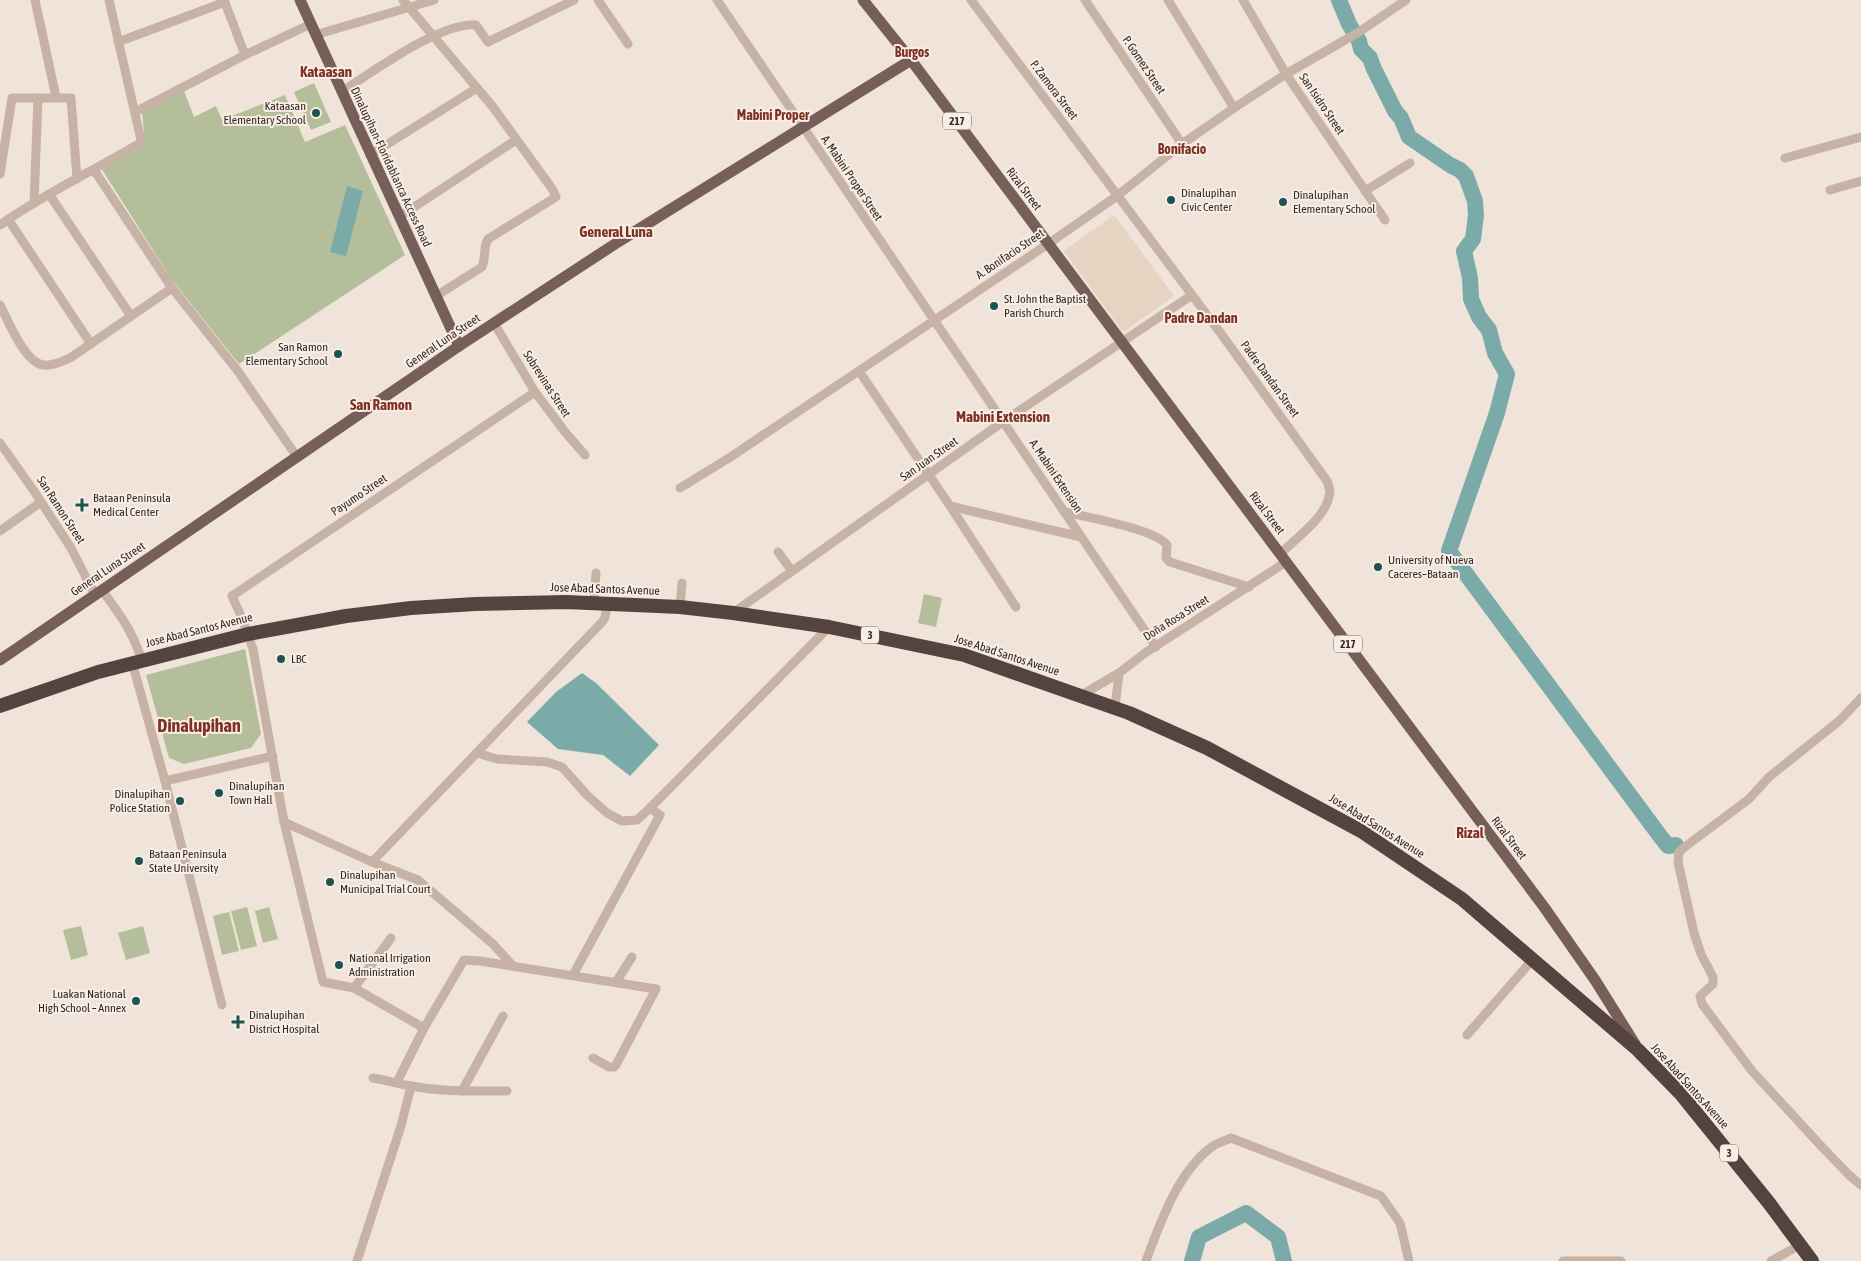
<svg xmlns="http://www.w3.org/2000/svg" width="1861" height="1261" viewBox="0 0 1861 1261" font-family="'Asap Condensed',sans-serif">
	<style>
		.green { fill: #b5be9a }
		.plaza { fill: #e7d3c1 }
		.water { fill: #7aaba9 }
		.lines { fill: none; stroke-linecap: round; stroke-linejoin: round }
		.river { stroke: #7aaba9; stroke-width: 16 }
		.minor { stroke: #c7b2a6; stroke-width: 9 }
		.major { stroke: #755f58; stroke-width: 11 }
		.highway { stroke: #54433e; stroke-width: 14 }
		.poi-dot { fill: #1e5351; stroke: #f8eee5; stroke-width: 2 }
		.labels { text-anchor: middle; stroke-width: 4; stroke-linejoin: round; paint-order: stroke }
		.shield { fill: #f8eee5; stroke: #6e645f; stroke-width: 1 }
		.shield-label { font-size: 11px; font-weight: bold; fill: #332926 }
		.street-label { font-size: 12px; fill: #332926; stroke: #f8eee5 }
		.poi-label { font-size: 12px; fill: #332926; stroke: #f8eee5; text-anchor: start }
		.neighbourhood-label { font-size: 14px; font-weight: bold; fill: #7e3124; stroke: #f8eee5 }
		.quarter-label { font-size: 15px; font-weight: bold; fill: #7e3124; stroke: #f8eee5 }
		.district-label { font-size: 18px; font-weight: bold; fill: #7e3124; stroke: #f8eee5 }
	</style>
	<rect width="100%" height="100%" fill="#f0e3d9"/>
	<g class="green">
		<path d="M314,83L331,122L311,130L294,92Z"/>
		<path d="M184,91L194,117L216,106L222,120L285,95L305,142L345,125L405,255L239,364L172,280L101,168L145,143L142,112Z"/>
		<path d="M924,594L942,598L936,627L918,623Z"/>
		<path d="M245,649L261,734L251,748L184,764L169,758L146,675Z"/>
		<path d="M247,907L257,946L241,950L231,911Z"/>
		<path d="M269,907L278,939L263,943L255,911Z"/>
		<path d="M229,912L239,951L222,955L213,916Z"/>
		<path d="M81,926L88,955L71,960L63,930Z"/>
		<path d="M143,926L150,953L126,960L118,933Z"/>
	</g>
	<path class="plaza" d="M1114,215L1174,296L1123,332L1064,251Z"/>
	<g class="water">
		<path d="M347,186L363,191L346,256L330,252Z"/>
		<path d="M582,673L596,683L659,745L630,776L603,755L558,749L527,722L556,692Z"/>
	</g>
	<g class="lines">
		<g class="river">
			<path d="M1339,0L1349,24L1359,41L1361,49L1370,58L1374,69L1395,111L1401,118L1409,137L1450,165L1460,170L1466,176L1475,201L1476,215L1473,239L1464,251L1470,278L1471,299L1479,317L1489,330L1495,353L1507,374L1497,413L1449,551L1660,836L1668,846L1676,845"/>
			<path d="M1192,1261L1199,1237L1246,1213L1278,1237L1284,1261"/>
		</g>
		<g class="minor">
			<path d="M35,0L56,97"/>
			<path d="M224,0L245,55"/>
			<path d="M403,0L493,107L553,190L556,197L488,239C483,247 486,258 482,267L436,296"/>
			<path d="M598,0L628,44"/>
			<path d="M717,0L1156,647"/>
			<path d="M971,0L1222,335L1327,481C1329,486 1331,491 1329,496C1326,517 1295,539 1280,554"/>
			<path d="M1085,0L1182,144"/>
			<path d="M1168,0L1234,108"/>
			<path d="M1243,0L1286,74L1385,220"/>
			<path d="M315,35L434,0"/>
			<path d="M118,42L225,2"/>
			<path d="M341,92C373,72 440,22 476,25L488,42L574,0"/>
			<path d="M135,112L245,55L311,24"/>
			<path d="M370,155L477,88"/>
			<path d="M1785,158L1861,137"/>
			<path d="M94,170L172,288L237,370L297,457"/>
			<path d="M0,174L12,98H71L77,179"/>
			<path d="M1830,190L1861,181"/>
			<path d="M1365,191L1410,163"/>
			<path d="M49,194L131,316"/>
			<path d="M34,203L38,98"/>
			<path d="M399,217L516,140"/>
			<path d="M8,219L91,344"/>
			<path d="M0,225C44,194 93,171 140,143L141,140L109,0"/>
			<path d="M0,305C8,320 24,362 43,365C52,366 61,362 70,358L172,288"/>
			<path d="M494,323L535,392L565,432L585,455"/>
			<path d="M859,371L950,506L1016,607"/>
			<path d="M0,443L34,491L71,548L95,595"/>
			<path d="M680,488L729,458L1048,244L1117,196L1182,144L1234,108L1286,74L1359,32L1406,0"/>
			<path d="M950,506L1081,537"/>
			<path d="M1065,512C1086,517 1155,529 1167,545L1166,558L1170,562L1249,587"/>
			<path d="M0,531L41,502"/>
			<path d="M778,552L792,571"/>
			<path d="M102,590C121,616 131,629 142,660"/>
			<path d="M594,603L596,573"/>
			<path d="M680,607L682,583"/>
			<path d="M733,613L1004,421L1192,295"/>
			<path d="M132,662L165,781L222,1005"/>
			<path d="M1080,696L1119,673L1145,653L1286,562"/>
			<path d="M1861,698L1839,721L1769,777L1749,799L1686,846L1679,852L1678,862L1694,933L1701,954L1713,977V984L1700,996L1702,1004L1752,1071L1822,1147L1849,1175L1861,1185"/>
			<path d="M1115,708L1119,673"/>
			<path d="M477,753L497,759L547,762L562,767L587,795L607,813L622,821L637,820L650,808"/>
			<path d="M165,781L273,756"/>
			<path d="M284,822L372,862L418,880L493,944L513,966"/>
			<path d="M372,862L603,621L605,617L608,603"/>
			<path d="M573,975L660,815L650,808L829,627"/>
			<path d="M616,982L632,957"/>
			<path d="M354,988L391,938"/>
			<path d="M424,1028L354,988L323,982L284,822L253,649L241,616L232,596L535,392"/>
			<path d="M1467,1035L1533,959"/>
			<path d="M373,1078C386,1080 399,1084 411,1086C442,1092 475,1091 507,1091"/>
			<path d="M397,1082L424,1028L464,960L480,961L656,989L616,1065L614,1067H609L593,1058"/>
			<path d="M462,1091L503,1016"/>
			<path d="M357,1261L401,1126L411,1086"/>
			<path d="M1146,1261C1160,1223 1178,1171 1213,1146C1218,1142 1225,1141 1231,1138L1381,1196L1400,1223L1409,1261"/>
			<path d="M1563,1261H1621"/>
			<path d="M1771,1261L1800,1245"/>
		</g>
		<g class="major">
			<path d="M300,0L459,346"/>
			<path d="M863,0L911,60L1544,907L1595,980L1635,1044"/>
			<path d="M0,660L459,346L618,242L911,60"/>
		</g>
		<path class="highway" d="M0,706L98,672L248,634L346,616L411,608L475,604L566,602L680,607L733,613L829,627L964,655L1129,713L1207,748L1361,831L1462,899L1638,1050L1681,1094L1769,1203L1812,1261"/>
	</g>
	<g class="poi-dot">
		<circle cx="316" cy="113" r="5"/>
		<circle cx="1171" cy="200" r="5"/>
		<circle cx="1283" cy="202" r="5"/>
		<circle cx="994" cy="306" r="5"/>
		<circle cx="338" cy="354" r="5"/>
		<path d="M79.5 497.5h5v5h5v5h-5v5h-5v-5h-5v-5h5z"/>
		<circle cx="1378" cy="567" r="5"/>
		<circle cx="281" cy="659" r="5"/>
		<circle cx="219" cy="793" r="5"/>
		<circle cx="180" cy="801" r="5"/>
		<circle cx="139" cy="861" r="5"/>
		<circle cx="330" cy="882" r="5"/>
		<circle cx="339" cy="965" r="5"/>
		<circle cx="136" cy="1001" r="5"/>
		<path d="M235.5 1014.5h5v5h5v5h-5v5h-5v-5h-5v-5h5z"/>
	</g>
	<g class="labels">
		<g class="shield">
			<rect x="943" y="112.5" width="28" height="17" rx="4"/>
			<rect x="861" y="626.5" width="18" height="17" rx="4"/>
			<rect x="1334" y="635.5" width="28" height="17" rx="4"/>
			<rect x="1720" y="1144.5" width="18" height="17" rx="4"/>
		</g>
		<g class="shield-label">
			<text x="957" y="125">217</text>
			<text x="870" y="639">3</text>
			<text x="1348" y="648">217</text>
			<text x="1729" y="1157">3</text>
		</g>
		<g class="street-label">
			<text transform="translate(1144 65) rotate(56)" y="4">P. Gomez Street</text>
			<text transform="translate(1054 90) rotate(53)" y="4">P. Zamora Street</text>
			<text transform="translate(1322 104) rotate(56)" y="4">San Isidro Street</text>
			<text transform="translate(391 167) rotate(65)" y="4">Dinalupihan-Floridablanca Access Road</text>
			<text transform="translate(852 178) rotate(56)" y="4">A. Mabini Proper Street</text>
			<text transform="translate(1024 189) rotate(53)" y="4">Rizal Street</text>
			<text transform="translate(1010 254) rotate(-34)" y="4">A. Bonifacio Street</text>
			<text transform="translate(443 341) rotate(-34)" y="4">General Luna Street</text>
			<text transform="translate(1270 379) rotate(54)" y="4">Padre Dandan Street</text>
			<text transform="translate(547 384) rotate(57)" y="4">Sobrevinas Street</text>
			<text transform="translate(929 459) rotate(-35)" y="4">San Juan Street</text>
			<text transform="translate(1056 476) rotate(56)" y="4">A. Mabini Extension</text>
			<text transform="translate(359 495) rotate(-34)" y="4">Payumo Street</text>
			<text transform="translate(61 510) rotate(57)" y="4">San Ramon Street</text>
			<text transform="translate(1267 513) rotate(53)" y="4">Rizal Street</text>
			<text transform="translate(108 569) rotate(-34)" y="4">General Luna Street</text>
			<text transform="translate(605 589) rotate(2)" y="4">Jose Abad Santos Avenue</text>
			<text transform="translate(1176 618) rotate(-32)" y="4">Doña Rosa Street</text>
			<text transform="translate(199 630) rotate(-14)" y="4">Jose Abad Santos Avenue</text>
			<text transform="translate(1007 655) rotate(18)" y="4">Jose Abad Santos Avenue</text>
			<text transform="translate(1377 826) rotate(32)" y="4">Jose Abad Santos Avenue</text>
			<text transform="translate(1509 838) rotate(53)" y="4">Rizal Street</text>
			<text transform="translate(1690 1086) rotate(48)" y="4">Jose Abad Santos Avenue</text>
		</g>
		<g class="poi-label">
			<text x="306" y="110" text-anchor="end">Kataasan<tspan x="306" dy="14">Elementary School</tspan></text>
			<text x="1181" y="197">Dinalupihan<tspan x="1181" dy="14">Civic Center</tspan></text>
			<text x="1293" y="199">Dinalupihan<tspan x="1293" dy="14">Elementary School</tspan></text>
			<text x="1004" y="303">St. John the Baptist<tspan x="1004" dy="14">Parish Church</tspan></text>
			<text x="328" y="351" text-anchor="end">San Ramon<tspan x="328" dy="14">Elementary School</tspan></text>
			<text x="93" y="502">Bataan Peninsula<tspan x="93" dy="14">Medical Center</tspan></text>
			<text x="1388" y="564">University of Nueva<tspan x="1388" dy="14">Caceres–Bataan</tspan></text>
			<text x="291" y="663">LBC</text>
			<text x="229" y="790">Dinalupihan<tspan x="229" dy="14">Town Hall</tspan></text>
			<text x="170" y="798" text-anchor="end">Dinalupihan<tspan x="170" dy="14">Police Station</tspan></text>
			<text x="149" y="858">Bataan Peninsula<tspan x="149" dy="14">State University</tspan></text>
			<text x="340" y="879">Dinalupihan<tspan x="340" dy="14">Municipal Trial Court</tspan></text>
			<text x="349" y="962">National Irrigation<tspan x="349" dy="14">Administration</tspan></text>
			<text x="126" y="998" text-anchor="end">Luakan National<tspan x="126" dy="14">High School – Annex</tspan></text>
			<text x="249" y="1019">Dinalupihan<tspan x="249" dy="14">District Hospital</tspan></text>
		</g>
		<g class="neighbourhood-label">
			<text x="912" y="57">Burgos</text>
			<text x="773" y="120">Mabini Proper</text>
			<text x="1182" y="154">Bonifacio</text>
			<text x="1201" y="323">Padre Dandan</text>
		</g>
		<g class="quarter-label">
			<text x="326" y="77">Kataasan</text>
			<text x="616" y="237">General Luna</text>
			<text x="381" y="410">San Ramon</text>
			<text x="1003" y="422">Mabini Extension</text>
			<text x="1470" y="838">Rizal</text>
		</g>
		<g class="district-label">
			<text x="199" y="732">Dinalupihan</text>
		</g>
	</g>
</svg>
